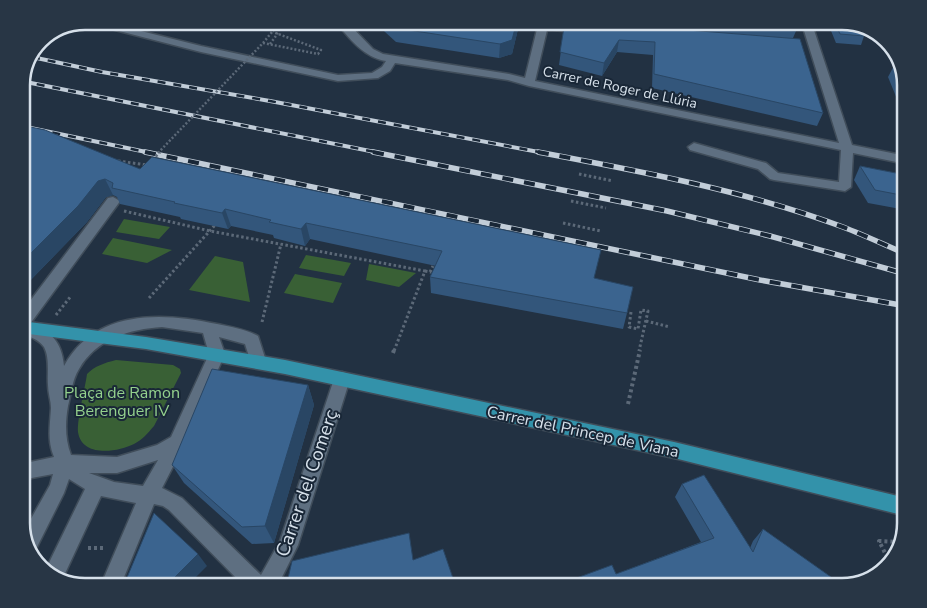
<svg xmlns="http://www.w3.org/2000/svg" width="927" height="608" viewBox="0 0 927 608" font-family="'Nunito Sans',sans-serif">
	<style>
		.green { fill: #396035 }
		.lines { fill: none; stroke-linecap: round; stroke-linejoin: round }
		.minor-casing { stroke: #404d5a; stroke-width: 3 }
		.major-casing { stroke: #404d5a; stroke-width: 3 }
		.path-far2 { stroke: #5c6978; stroke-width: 2.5; stroke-dasharray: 2 2; stroke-linecap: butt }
		.path-far1 { stroke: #5c6978; stroke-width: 3; stroke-dasharray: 2.5 2.5; stroke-linecap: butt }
		.path { stroke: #5c6978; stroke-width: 4; stroke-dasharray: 3 3; stroke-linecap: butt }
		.minor { fill: #5e6f81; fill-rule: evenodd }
		.major { fill: #3392aa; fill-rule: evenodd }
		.rail-far1-casing { stroke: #c2cdd8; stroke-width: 4 }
		.rail-casing { stroke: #c2cdd8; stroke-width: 5.5 }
		.rail-far1 { stroke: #192737; stroke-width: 2.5; stroke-dasharray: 8; stroke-linecap: butt }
		.rail { stroke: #192737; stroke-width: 4; stroke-dasharray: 11; stroke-linecap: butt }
		.path-bridge-far1 { stroke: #5c6978; stroke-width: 2.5; stroke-dasharray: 2 2; stroke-linecap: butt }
		.path-bridge { stroke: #5c6978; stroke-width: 3; stroke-dasharray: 2.5 2.5; stroke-linecap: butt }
		.wall { fill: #33567b }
		.shaded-wall { fill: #294664 }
		.building { fill: #3b648f; stroke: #294664 }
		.labels { text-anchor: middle; stroke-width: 4; stroke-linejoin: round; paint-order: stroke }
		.far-street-label { font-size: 14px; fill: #d6e0ea; stroke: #192737 }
		.park-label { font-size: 16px; fill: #94d18d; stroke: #192737 }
		.street-label { font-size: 16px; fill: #d6e0ea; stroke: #192737 }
		.near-street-label { font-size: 19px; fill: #d6e0ea; stroke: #192737 }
		.rim { fill: none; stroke: #d6e0ea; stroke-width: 2.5 }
	</style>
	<rect width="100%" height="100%" fill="#223142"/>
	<g class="green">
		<path d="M124,219L170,227L159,239L116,232Z"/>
		<path d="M113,238L172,250L147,263L102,254Z"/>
		<path d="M306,255L351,263L344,276L299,268Z"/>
		<path d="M215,256L243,262L250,302L189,290Z"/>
		<path d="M369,264L416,273L399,287L366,280Z"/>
		<path d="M295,274L342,283L333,303L284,293Z"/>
		<path d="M116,360L173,365L180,369L181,373L154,426C148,433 142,440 134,444C118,452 82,458 78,432C77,419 85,389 87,374C95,366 104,363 116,360Z"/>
	</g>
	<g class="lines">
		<g class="minor-casing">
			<g id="minor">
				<path d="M101,21L201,46L338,75L372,73L382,67L386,61C364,58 348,37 335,21H346L373,49L383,54L509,74L525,78L539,21H549L548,24L584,27L588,28V32L547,30L535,81L839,143L801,21H811L852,145L906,156V164L853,153L851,187L845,191L774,180L770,179L758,169L690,150L688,147L694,143L766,163L778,173L839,182L841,150L529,86L508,80L395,63L390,71L378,78L338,81L201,52L84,22Z"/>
				<path d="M113,197L120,201L118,204L30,324C52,331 62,343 64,366C95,309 162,312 217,324C231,327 245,329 258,336L266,361L264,366L258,367L252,366L245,344L219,337L225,354L183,447L162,488L182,498L261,575L280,541L334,379L336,374L342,372L348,374L350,379L298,545L277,587H245L169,510L163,506L154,504L120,587H100L136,503L101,496L62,580L50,576L45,571L85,489L69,479L64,493L34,553L30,554L23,533L50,485L53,474L21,480V464L54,457C47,440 50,426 51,408C51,401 48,393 48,385C47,374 50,358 44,347C39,340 30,336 21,334V313L108,198ZM162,327L203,333L209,354L171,437L157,445L117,457L71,455C65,439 65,423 68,406C71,394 72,380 79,369C96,339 130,329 162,327ZM158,460L143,486L114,482L89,473H117Z"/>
			</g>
		</g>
		<g class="major-casing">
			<path id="major" d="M21,321L146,337L285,360L674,442L906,498V516L674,458L285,374L146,349L21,333Z"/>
		</g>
		<g class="path-far2">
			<path d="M263,43L318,54L321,50L273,32"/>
			<path d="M263,43L281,21"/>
			<path d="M270,44L278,33"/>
		</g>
		<g class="path-far1">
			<path d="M118,161L147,165"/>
			<path d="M579,174L613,181"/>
			<path d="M571,201L606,208"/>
			<path d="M124,211L210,231L425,271L394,351"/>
			<path d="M563,223L601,231"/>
			<path d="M425,271L430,272L433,266"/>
			<path d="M149,298L216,224"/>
			<path d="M631,312L629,327L638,329L641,310L648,311L639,351"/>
			<path d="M56,315L71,296"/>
			<path d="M646,321L670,327"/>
			<path d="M262,322L281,244"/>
		</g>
		<g class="path">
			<path d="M393,353L394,350"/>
			<path d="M628,404L640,350"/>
			<path d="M88,548H105"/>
			<path d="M890,563L879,541L900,542"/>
		</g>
		<use href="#minor" class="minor"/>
		<use href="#major" class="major"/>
		<g class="rail-far1-casing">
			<g id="rail-far1">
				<path d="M32,57L102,72L270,101L544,153"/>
				<path d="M21,81L380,153"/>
				<path d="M21,126L151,153"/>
			</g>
		</g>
		<g class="rail-casing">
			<g id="rail">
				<path d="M145,152L760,280L906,306"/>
				<path d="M373,152L667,211L770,236L906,274"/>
				<path d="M538,152C639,171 747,191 843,227C864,235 885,245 906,254"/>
			</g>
		</g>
		<use href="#rail-far1" class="rail-far1"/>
		<use href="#rail" class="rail"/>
		<path class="path-bridge-far1" d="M158,153L263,43"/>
		<path class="path-bridge" d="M152,160L160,152"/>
	</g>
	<g class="wall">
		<path d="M373,21H520L512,54L499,58L396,42Z"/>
		<path d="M565,21H793L796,31L793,38L823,113L817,126L652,88L653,55L617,52L602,76L559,65Z"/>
		<path d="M827,21H842L864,36L861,45L836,43Z"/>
		<path d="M896,62L906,81V121L888,77Z"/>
		<path d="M21,125L140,169L595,278L627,313L623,329L431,293L430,277L436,266L310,239L305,246L274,238L273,235L231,226L228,229L181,219L180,217L120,204L117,197L113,195L106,197L87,222L21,290Z"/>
		<path d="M860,166L906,175V210L868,203L854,180Z"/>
		<path d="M308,385L314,405L274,543L252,544L184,483L172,465Z"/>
		<path d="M682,484L750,548L753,541L763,529L831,577L821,587H552L616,574L701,542L675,497Z"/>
	</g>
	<g class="shaded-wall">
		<path d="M517,21H520L512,54L499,58L500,44Z"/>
		<path d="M619,40L617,52L602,76L604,63Z"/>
		<path d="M105,179L113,195L106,197L87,222L21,290V263L98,181Z"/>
		<path d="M225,209L231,226L228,229L222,213Z"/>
		<path d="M306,223L310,239L305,246L301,229Z"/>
		<path d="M308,385L314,405L274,543L265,526Z"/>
		<path d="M198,554L207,566L186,587H172L169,583Z"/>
		<path d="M831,577L821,587H806Z"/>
	</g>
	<g class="building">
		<path d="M387,21H517L512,40L500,44L395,28Z"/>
		<path d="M565,21H575L800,39L823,113L654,74L655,42L619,40L604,63L560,52Z"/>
		<path d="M672,21H793L796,31Z"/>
		<path d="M834,21H842L863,27L864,36L840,34Z"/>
		<path d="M896,62H900L906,81V85Z"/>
		<path d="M21,125L45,130L140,169L152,157L601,250L594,278L633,287L627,313L430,277L442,251L306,223L301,229L269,222L271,220L225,209L222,213L174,203L175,202L112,188L113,183L105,179L98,181L78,206L21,263Z"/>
		<path d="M860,166L906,175V196L875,190Z"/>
		<path d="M212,369L308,385L265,526L242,527L172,465Z"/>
		<path d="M704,475L753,552L763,529L831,577L806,587H552L612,565L616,574L714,538L682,484Z"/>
		<path d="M154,513L198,554L169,583L173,586L172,587H123Z"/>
		<path d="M409,533L413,560L443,549L456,587H286L292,561Z"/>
	</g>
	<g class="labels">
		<g class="far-street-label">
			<text transform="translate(620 87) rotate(12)" y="5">Carrer de Roger de Llúria</text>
		</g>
		<g class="park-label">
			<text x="122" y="398">Plaça de Ramon<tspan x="122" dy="18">Berenguer IV</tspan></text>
		</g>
		<g class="street-label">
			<text transform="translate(583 431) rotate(12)" y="6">Carrer del Princep de Viana</text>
		</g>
		<g class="near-street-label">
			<text transform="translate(306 483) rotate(-71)" y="7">Carrer del Comerç</text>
		</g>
	</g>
	<path d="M0 0H927V608H0ZM85 30H842A55 55 0 0 1 897 85V523A55 55 0 0 1 842 578H85A55 55 0 0 1 30 523V85A55 55 0 0 1 85 30Z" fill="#283645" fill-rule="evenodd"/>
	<path class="rim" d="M85 30H842A55 55 0 0 1 897 85V523A55 55 0 0 1 842 578H85A55 55 0 0 1 30 523V85A55 55 0 0 1 85 30Z"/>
</svg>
